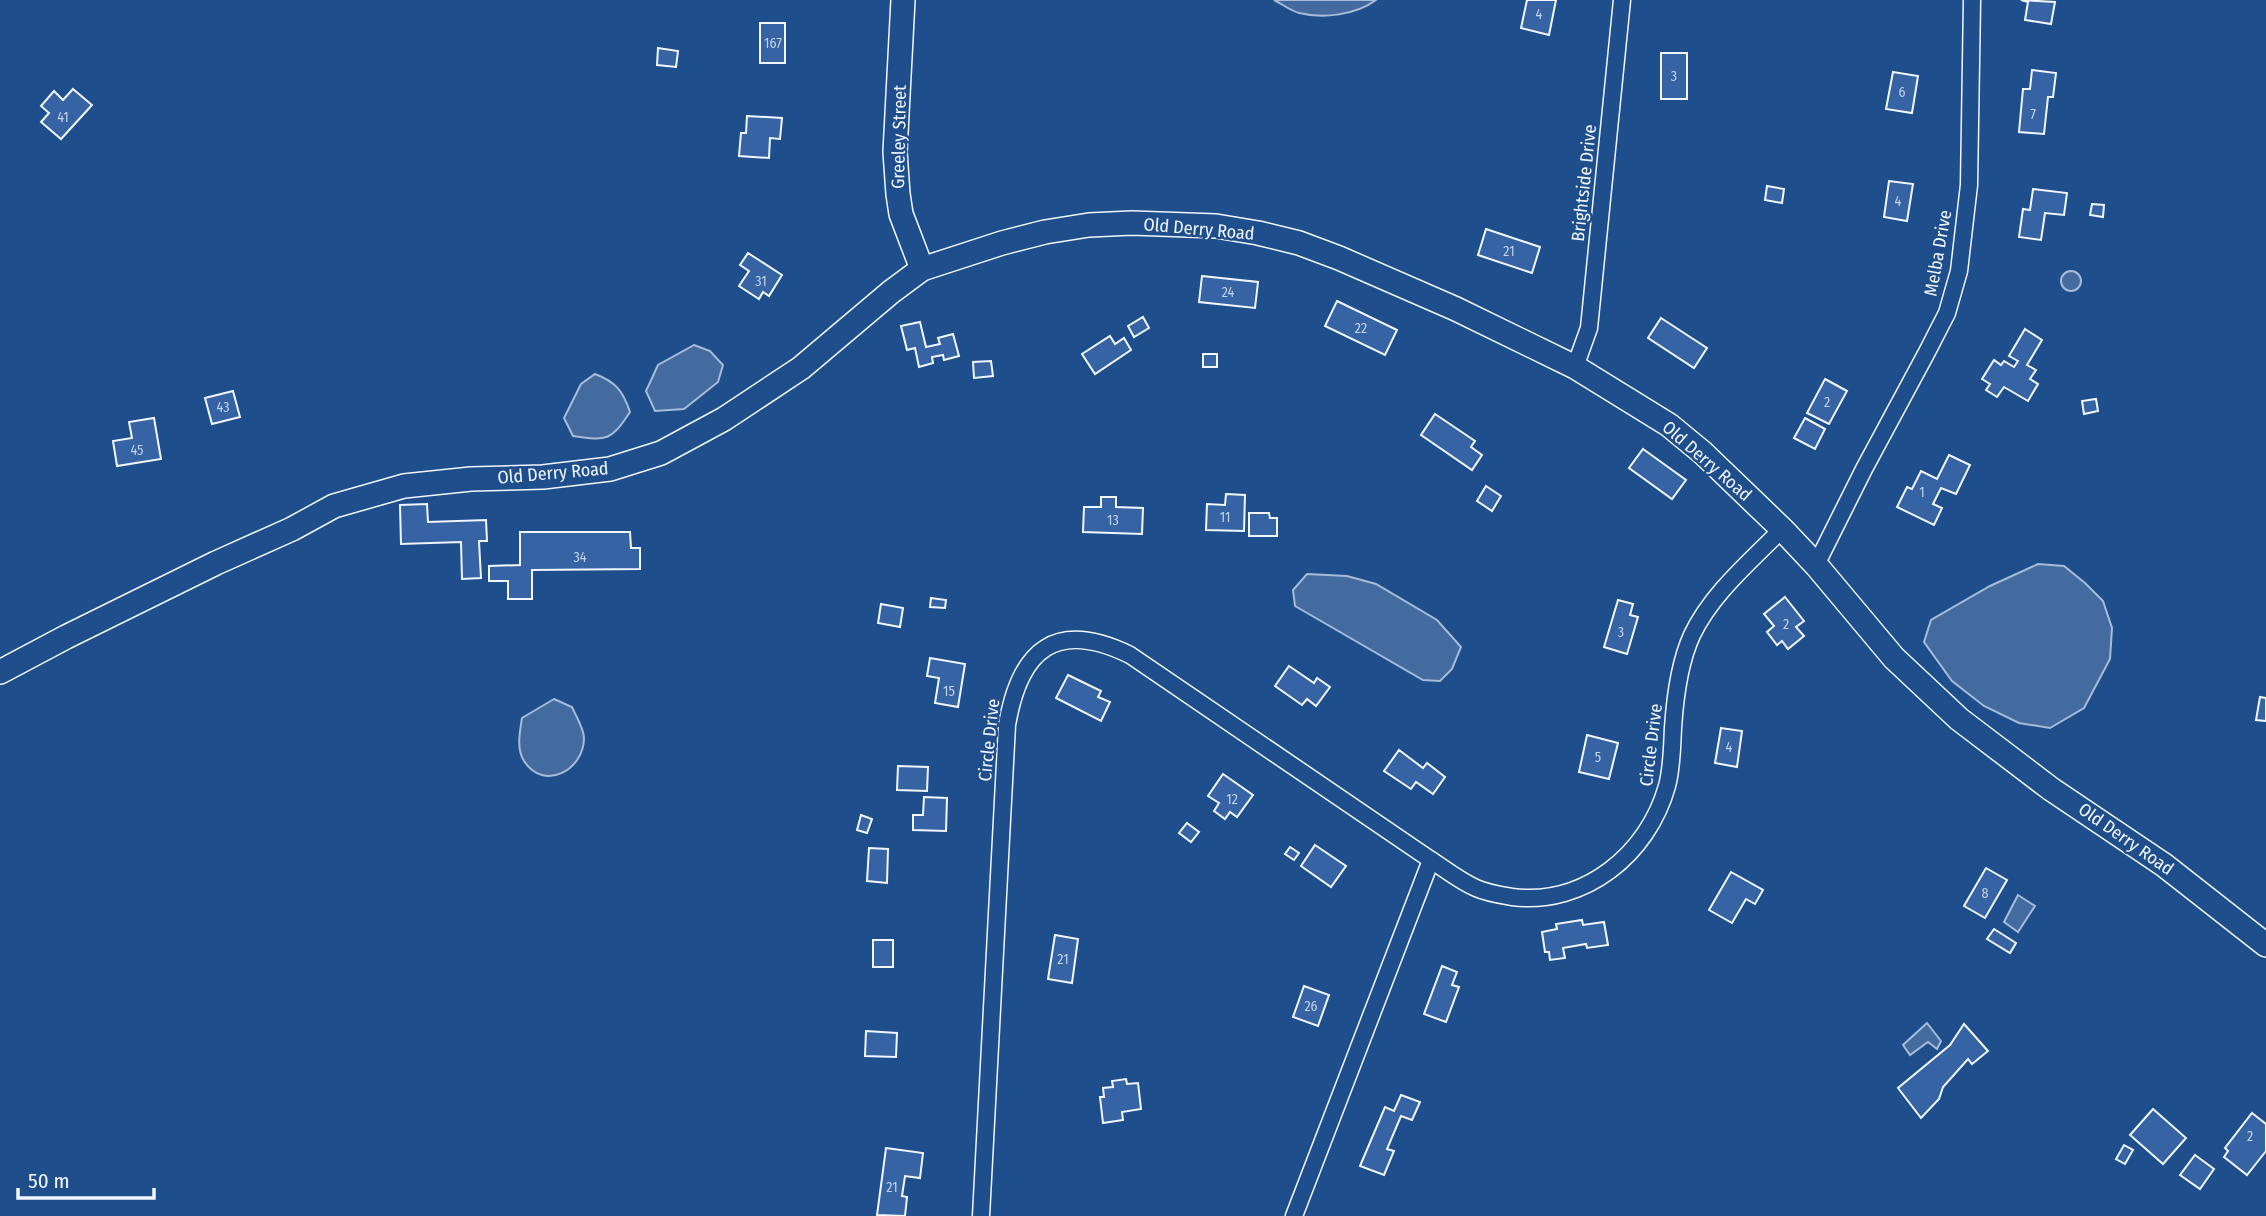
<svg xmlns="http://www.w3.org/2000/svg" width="2266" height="1216" viewBox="0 0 2266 1216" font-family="'Fira Sans Condensed',sans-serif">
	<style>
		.water { fill: #446ba0; stroke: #a8bbd7; stroke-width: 2 }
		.building { fill: #3563a3; stroke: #f2f6ff; stroke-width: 2 }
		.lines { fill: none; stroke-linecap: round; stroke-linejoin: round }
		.street-casing { stroke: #f2f6ff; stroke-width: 19 }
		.secondary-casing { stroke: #f2f6ff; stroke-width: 26 }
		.street { stroke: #1f4e8c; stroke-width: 16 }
		.secondary { stroke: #1f4e8c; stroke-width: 23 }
		.labels { text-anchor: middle; stroke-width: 5; stroke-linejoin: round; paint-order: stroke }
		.number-label { font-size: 14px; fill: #c3d1e8 }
		.street-label { font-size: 18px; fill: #f2f6ff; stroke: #1f4e8c }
	</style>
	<rect width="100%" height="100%" fill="#1f4e8c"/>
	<g class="water">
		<path d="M1274,0H1376C1356,15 1323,19 1299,13C1291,11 1282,4 1274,0Z"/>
		<circle cx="2071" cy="281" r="10"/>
		<path d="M694,345L710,351L723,365L718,382L684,409L655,411L646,391L658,365Z"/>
		<path d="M595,374C616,382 623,391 630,412C611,441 607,441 573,436L564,418L581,384Z"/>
		<path d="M2038,564L2064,566L2085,583L2103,601L2112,628L2110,659L2084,708L2050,728L2019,723L1984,706L1952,681L1924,642L1931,620L1990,586Z"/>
		<path d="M1307,574L1347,576L1376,584L1437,620L1461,647L1452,669L1440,681L1423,680L1295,606L1293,590Z"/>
		<path d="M554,699L572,707C576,716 584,729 584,738C584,770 544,792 524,761C516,749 520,731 522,718Z"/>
		<path d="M2018,895L2035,906L2018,932L2004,922Z"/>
		<path d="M1927,1023L1941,1041L1937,1049L1928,1042L1910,1055L1903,1045Z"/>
	</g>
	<g class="building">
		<path d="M1527,0H1556L1549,35L1521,28Z"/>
		<path d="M2021,0L2055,2L2051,24L2025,20L2028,2Z"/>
		<rect x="760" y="23" width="25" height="40"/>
		<path d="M658,48L678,51L676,67L657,65Z"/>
		<rect x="1661" y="53" width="26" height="46"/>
		<path d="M2032,70L2056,73L2053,97H2048L2044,134L2019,132L2023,89H2030Z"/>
		<path d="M1893,72L1918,76L1912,113L1886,109Z"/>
		<path d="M73,89L92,105L61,139L41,122L49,113L41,106L54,91L63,100Z"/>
		<path d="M747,116L782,118L780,139L770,138L769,158L739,156L741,133H746Z"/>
		<path d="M1889,181L1913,184L1907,221L1884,217Z"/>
		<path d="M1767,186L1784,189L1782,203L1765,200Z"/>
		<path d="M2033,189L2067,193L2064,215L2045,213L2041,240L2019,237L2023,209L2030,210Z"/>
		<path d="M2092,204L2104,205L2103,217L2090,215Z"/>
		<path d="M1486,229L1540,247L1532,273L1478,255Z"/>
		<path d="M748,253L782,275L769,296L763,292L759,299L739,286L749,271L740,265Z"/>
		<path d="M1202,276L1258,282L1255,308L1199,302Z"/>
		<path d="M1337,301L1397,330L1385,355L1325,326Z"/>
		<path d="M1143,317L1149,328L1134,337L1128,326Z"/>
		<path d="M1661,318L1707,348L1694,368L1648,338Z"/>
		<path d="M920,322L926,347L940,344L938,338L953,334L959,356L944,360L943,355L932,357L933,363L919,367L915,348L907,350L901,326Z"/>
		<path d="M2025,329L2042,340L2027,365L2036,370L2030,379L2038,384L2028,401L2004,387L1997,397L1986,390L1990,384L1982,379L1994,360L2001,365L2004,361L2014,367L2018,361L2009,356Z"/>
		<path d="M1110,336L1115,344L1124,338L1131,350L1095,374L1082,354Z"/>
		<rect x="1203" y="354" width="14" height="13"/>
		<path d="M991,361L993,376L974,378L973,362Z"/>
		<path d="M1825,379L1847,391L1829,424L1807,413Z"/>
		<path d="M233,391L240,417L212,424L205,398Z"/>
		<path d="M2096,399L2098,411L2084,414L2082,401Z"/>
		<path d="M1435,414L1475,441L1471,447L1482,455L1472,470L1421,435Z"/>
		<path d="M154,418L161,459L117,466L113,441L132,438L129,422Z"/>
		<path d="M1805,418L1825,429L1815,449L1794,438Z"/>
		<path d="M1643,449L1686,480L1672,499L1629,468Z"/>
		<path d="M1949,455L1970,465L1956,494L1941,488L1933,504L1942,508L1934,525L1897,507L1907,487L1912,489L1921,471L1937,479Z"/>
		<path d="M1486,486L1501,496L1492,511L1477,501Z"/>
		<path d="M1226,494L1245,495L1244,531L1206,530L1207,504L1225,505Z"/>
		<path d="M1101,497H1116V507L1143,508L1142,534L1083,532L1084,507H1101Z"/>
		<path d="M427,504L428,522L486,520L487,541H479L481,578L462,579L461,542L401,544L400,505Z"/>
		<path d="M1249,513H1269L1270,518H1277V536H1249Z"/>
		<path d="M520,532H630L631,548H640V569L532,570V599H508V581H489V566L520,565Z"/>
		<path d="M1785,597L1804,621L1796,627L1804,636L1788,649L1782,641L1777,645L1767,632L1774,626L1764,614Z"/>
		<path d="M931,598L946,600L945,608L930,607Z"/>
		<path d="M1618,600L1633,604L1630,615L1638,617L1627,654L1604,647Z"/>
		<path d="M881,604L903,608L900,627L878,623Z"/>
		<path d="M930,658L965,664L958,707L935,703L939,678L927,676Z"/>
		<path d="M1289,666L1314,683L1317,678L1330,687L1316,706L1307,699L1302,705L1275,686Z"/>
		<path d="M1068,675L1101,691L1098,697L1110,702L1101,721L1056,698Z"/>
		<path d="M2260,697L2266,698V721L2256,720Z"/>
		<path d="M1721,728L1742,731L1737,767L1715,763Z"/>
		<path d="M1587,735L1618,743L1609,779L1579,772Z"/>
		<path d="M1399,750L1423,768L1427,763L1445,777L1433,794L1416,782L1411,789L1384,771Z"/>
		<path d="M898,766L928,767L927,791L897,790Z"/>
		<path d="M1223,774L1253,795L1237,817L1230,812L1225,819L1214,811L1219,803L1208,796Z"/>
		<path d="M924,797L947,798L946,831L913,830V815H923Z"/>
		<path d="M861,815L872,819L867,833L857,830Z"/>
		<path d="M1187,823L1199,832L1191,842L1179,833Z"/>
		<path d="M1315,845L1346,866L1331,887L1301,866Z"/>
		<path d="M1290,847L1299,853L1294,860L1285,854Z"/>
		<path d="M869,848L888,849L887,883L867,881Z"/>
		<path d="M1986,868L2007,880L1985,918L1964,906Z"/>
		<path d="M1731,872L1763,890L1755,904L1746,899L1732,923L1709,910Z"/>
		<path d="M1582,920L1583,925L1604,922L1608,945L1587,948L1586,944L1563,948L1565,958L1550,960L1549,952H1545L1542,932L1557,929L1556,924Z"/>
		<path d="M1994,929L2016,943L2010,953L1987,939Z"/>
		<path d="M1055,935L1078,939L1072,983L1048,979Z"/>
		<rect x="873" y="940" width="20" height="27"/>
		<path d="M1442,966L1457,972L1452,985L1459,987L1446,1022L1424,1014Z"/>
		<path d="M1304,986L1329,995L1318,1026L1293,1017Z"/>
		<path d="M1964,1024L1988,1051L1972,1064L1968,1059L1943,1087L1939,1099L1921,1118L1898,1088L1950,1045Z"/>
		<path d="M866,1031L897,1033L896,1057L865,1056Z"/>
		<path d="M1126,1079L1127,1084L1138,1083L1141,1109L1122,1112L1123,1120L1103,1123L1100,1097H1104L1103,1088L1113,1087L1112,1081Z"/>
		<path d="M1401,1095L1420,1102L1412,1120L1401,1116L1387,1149L1394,1151L1384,1175L1360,1166L1385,1107L1394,1111Z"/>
		<path d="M2153,1109L2186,1138L2163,1164L2130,1135Z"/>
		<path d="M2252,1113L2266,1124V1151L2247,1175L2224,1157L2228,1151L2225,1148Z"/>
		<path d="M2124,1145L2133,1150L2125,1164L2116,1159Z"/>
		<path d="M886,1148L923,1153L920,1178L905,1176L902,1196L907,1197L905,1216L877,1215Z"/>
		<path d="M2195,1155L2214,1169L2200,1189L2180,1175Z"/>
	</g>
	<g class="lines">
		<g class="street-casing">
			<g id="street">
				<path d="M1575,367L1589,328L1622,0"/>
				<path d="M1816,565L1864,469L1927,352L1947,313L1959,271L1969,185L1972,0"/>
				<path d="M981,1216L1007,725C1020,649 1056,619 1130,655L1431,860C1445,869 1460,881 1476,888C1487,893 1500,895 1512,897C1585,906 1648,854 1667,786C1672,768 1672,747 1673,728C1675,697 1679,663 1692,635C1712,593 1751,561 1782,529"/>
				<path d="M1294,1216L1431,860"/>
			</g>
		</g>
		<g class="secondary-casing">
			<g id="secondary">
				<path d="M903,0L895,152L898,194L901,214L922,269"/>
				<path d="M0,672L66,637L216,563L292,529L334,506L404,486L471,479L543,477L610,469L661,453L724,419L801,368L891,292L922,269L1002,243L1045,232L1089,225L1132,223L1216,226L1258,233L1299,243L1339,258L1456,309L1575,367L1669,425L1703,453L1782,529L1816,565L1894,658L1959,719L2051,789L2164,865L2266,945"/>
			</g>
		</g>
		<use href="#street" class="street"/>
		<use href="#secondary" class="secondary"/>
	</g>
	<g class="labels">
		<g class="number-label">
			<text x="1539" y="19">4</text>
			<text x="773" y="48">167</text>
			<text x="1674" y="81">3</text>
			<text x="1902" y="97">6</text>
			<text x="2033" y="119">7</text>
			<text x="63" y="122">41</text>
			<text x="1898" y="206">4</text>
			<text x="1509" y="256">21</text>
			<text x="761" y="286">31</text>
			<text x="1228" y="297">24</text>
			<text x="1361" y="333">22</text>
			<text x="1827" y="407">2</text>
			<text x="223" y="412">43</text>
			<text x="137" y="455">45</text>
			<text x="1922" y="497">1</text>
			<text x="1225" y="522">11</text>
			<text x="1113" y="525">13</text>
			<text x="580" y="562">34</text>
			<text x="1786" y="629">2</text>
			<text x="1621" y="637">3</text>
			<text x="949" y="696">15</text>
			<text x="1729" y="752">4</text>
			<text x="1598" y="762">5</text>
			<text x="1232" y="804">12</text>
			<text x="1985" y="898">8</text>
			<text x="1063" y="964">21</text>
			<text x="1311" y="1011">26</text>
			<text x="2250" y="1141">2</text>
			<text x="892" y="1192">21</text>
		</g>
		<g class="street-label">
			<text transform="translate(899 137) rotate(-89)" y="6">Greeley Street</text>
			<text transform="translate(1584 183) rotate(-84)" y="6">Brightside Drive</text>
			<text transform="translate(1199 229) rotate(5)" y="6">Old Derry Road</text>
			<text transform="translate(1938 253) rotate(-80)" y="6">Melba Drive</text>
			<text transform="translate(1707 461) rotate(41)" y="6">Old Derry Road</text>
			<text transform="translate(553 473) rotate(-5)" y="6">Old Derry Road</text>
			<text transform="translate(989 740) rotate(-84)" y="6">Circle Drive</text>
			<text transform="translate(1651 745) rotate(-83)" y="6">Circle Drive</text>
			<text transform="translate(2126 839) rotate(35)" y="6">Old Derry Road</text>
		</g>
	</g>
	<path d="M18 1188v10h136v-10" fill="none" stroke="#f2f6ff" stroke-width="3.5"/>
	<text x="28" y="1188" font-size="21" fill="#f2f6ff" stroke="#1f4e8c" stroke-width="5" paint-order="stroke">50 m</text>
</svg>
